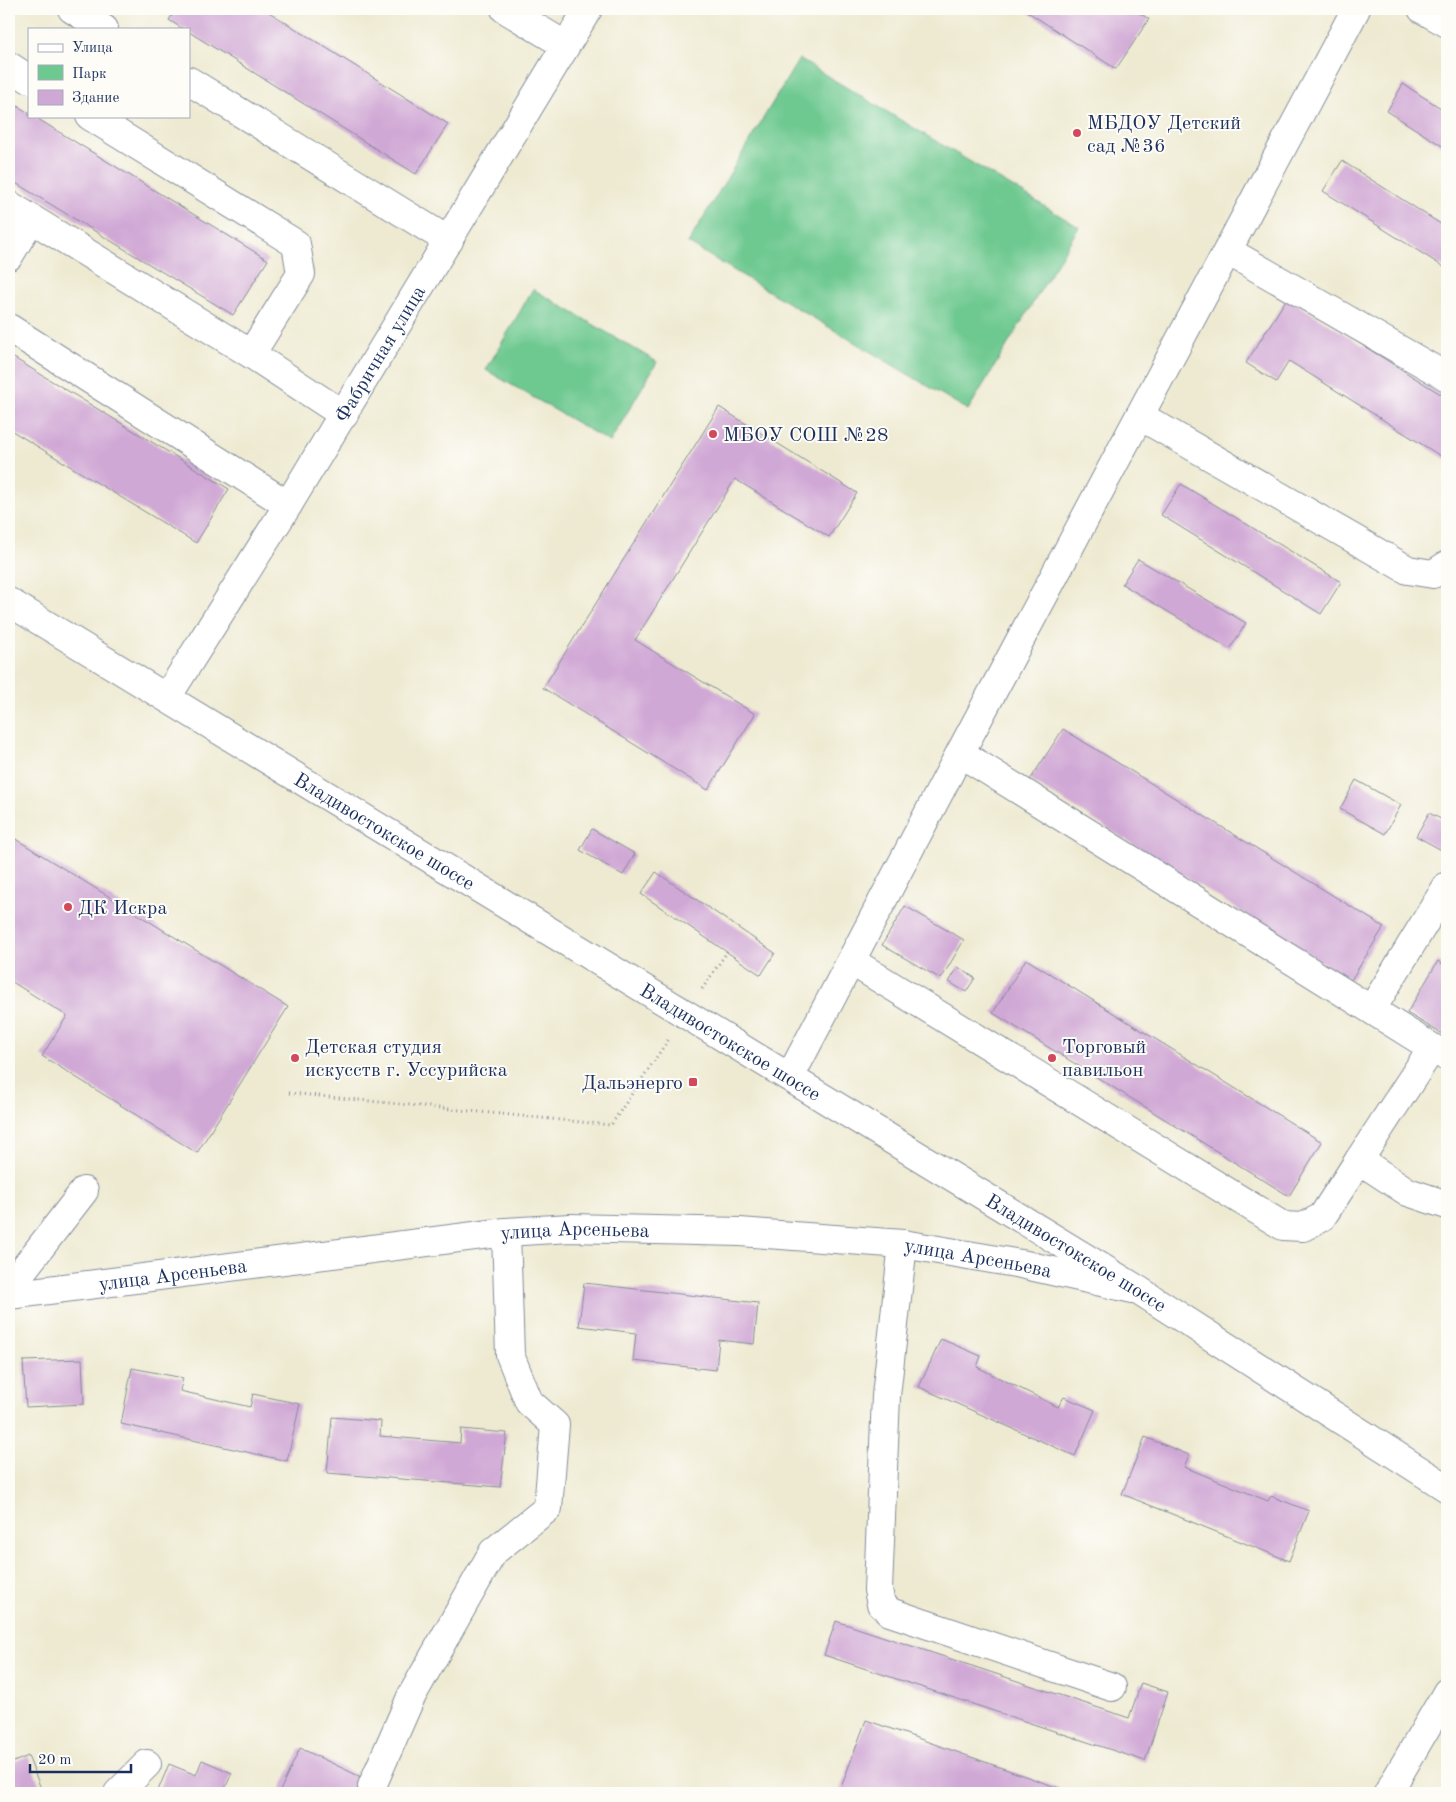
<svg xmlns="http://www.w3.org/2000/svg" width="1456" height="1802" viewBox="0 0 1456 1802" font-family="'Old Standard TT',serif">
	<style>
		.green { fill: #6ec990; stroke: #447c77 }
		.building { fill: #d0a8d5 }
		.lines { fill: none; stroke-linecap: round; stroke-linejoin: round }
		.minor-casing { stroke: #848c98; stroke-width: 30 }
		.highway-casing { stroke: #848c98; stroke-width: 30 }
		.path { stroke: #848c98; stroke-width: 3; stroke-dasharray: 1 4; stroke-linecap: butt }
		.minor { stroke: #fff; stroke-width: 28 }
		.highway { stroke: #fff; stroke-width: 28 }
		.poi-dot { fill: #d1495b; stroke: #fdfcf7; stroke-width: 2 }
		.labels { text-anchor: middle; stroke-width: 4; stroke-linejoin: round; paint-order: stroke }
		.poi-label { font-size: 20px; fill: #1b2f5e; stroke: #fdfcf7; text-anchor: start }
		.street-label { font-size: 20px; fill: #1b2f5e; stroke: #fdfcf7 }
	</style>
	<rect width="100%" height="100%" fill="#fdfcf7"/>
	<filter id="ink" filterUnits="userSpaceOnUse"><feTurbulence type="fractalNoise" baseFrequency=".02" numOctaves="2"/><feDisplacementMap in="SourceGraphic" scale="10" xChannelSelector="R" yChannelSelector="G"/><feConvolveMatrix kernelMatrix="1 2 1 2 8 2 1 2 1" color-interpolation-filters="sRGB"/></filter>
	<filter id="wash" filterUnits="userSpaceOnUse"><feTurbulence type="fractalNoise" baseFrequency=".0096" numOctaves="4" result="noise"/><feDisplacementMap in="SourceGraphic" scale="20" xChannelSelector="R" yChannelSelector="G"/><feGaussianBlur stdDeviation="1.12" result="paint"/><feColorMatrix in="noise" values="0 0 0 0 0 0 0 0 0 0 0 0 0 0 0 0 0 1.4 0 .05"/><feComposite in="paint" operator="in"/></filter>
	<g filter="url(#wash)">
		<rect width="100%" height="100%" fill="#eeead2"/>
		<g class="green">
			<path d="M799,59L1079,227L968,410L688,243Z"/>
			<path d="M533,289L657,362L610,442L486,370Z"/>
		</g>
		<g id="blocks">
			<g class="building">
				<path d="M176,9H264L448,124L416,174L189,32V29H183L169,20Z"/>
				<path d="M1023,9H1133L1149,19L1116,69Z"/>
				<path d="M1403,84L1447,112V149L1387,111Z"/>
				<path d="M9,101L29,113V116H33L268,260L233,315L9,179Z"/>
				<path d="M1342,161L1447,228V269L1323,191Z"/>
				<path d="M1287,298L1447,398V460L1289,361L1276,382L1246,363Z"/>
				<path d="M9,355L229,489L196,543L9,429Z"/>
				<path d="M719,407L857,493L829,537L735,479L635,640L755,714L708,790L543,688Z"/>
				<path d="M1181,484L1341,582L1321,614L1161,515Z"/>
				<path d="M1138,559L1246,623L1230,649L1122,584Z"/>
				<path d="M1063,729L1384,927L1351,980L1030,780Z"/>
				<path d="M1356,780L1401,805L1385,834L1340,809Z"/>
				<path d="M1429,813L1447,822V853L1416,836Z"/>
				<path d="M592,829L635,854L623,875L580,850Z"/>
				<path d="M9,835L288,1007L197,1153L42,1056L67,1016L9,980Z"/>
				<path d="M656,872L775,953L761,975L641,894Z"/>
				<path d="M905,906L964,940L941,979L882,945Z"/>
				<path d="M1026,959L1322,1142L1289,1196L993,1013Z"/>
				<path d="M1438,961L1447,967V1037L1407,1013Z"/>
				<path d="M958,967L975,978L966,992L949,982Z"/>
				<path d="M584,1283L758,1303L754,1344L719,1340L716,1370L633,1361L636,1333L579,1326Z"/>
				<path d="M941,1339L981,1356L977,1367L1058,1407L1064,1397L1095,1410L1075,1456L919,1387Z"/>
				<path d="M82,1359L84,1404L26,1407L23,1361Z"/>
				<path d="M132,1368L183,1378L180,1391L250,1407L253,1394L300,1404L287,1461L121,1424Z"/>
				<path d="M332,1417L381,1421L380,1436L460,1443L461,1429L507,1433L500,1487L327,1473Z"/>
				<path d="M1145,1437L1189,1455L1184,1467L1268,1501L1271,1496L1309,1511L1289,1561L1122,1494Z"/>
				<path d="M836,1621L1129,1718L1141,1683L1168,1692L1145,1761L824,1655Z"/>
				<path d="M866,1720L1073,1793H839Z"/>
				<path d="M300,1748L363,1778L356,1793H279Z"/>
				<path d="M28,1756L42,1791L35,1793H9V1764Z"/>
				<path d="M202,1760L232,1773L223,1793H157L169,1764L196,1775Z"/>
			</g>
		</g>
	</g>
	<g filter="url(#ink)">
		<use href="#blocks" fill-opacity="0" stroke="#848c98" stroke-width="1"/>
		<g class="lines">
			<g class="minor-casing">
				<g id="minor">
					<path d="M72,9L104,29"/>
					<path d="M505,9L565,45"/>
					<path d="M1422,9L1447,23"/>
					<path d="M9,66L29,79"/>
					<path d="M189,81L449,241"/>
					<path d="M90,116L296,244L301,274L251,354"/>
					<path d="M9,205L251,354L344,415"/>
					<path d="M1228,251L1447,377"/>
					<path d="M9,256L31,219"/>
					<path d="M9,328L288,505"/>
					<path d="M1140,416L1408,570L1433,574L1447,565"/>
					<path id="s1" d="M167,697L288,505L588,9"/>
					<path d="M960,753L1447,1057"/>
					<path d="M851,961L1283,1226L1303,1227L1322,1217L1359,1160L1408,1192L1447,1205"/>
					<path d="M1372,1009L1447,886"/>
					<path d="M790,1077L960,753L1356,9"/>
					<path d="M1359,1160L1432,1048"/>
					<path d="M903,1244L886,1396L878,1590L881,1604L890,1612L1112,1687"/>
					<path d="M9,1288L84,1191"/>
					<path id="s2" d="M9,1295L506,1232L570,1228L740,1232L903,1244L1021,1264L1133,1289"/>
					<path d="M118,1793L147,1764"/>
					<path d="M374,1793L372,1786L411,1697L493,1552L548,1508L555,1425L529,1402L510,1355L506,1232"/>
					<path d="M1388,1793L1447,1692"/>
				</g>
			</g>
			<g class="highway-casing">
				<g id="highway">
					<path id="s3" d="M9,602L1140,1291L1447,1488"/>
				</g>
			</g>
			<g class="path">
				<path d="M702,989L727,952"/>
				<path d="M289,1093L611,1125L668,1040"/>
			</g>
			<use href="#minor" class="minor"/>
			<use href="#highway" class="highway"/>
		</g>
	</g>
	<g class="poi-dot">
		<circle cx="1077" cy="133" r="5"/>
		<circle cx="713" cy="434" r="5"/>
		<circle cx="68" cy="907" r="5"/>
		<circle cx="295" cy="1058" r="5"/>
		<circle cx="1052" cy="1058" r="5"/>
		<rect x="688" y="1077" width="10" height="10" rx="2.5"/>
	</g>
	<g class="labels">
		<g class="poi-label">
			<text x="1087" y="129">МБДОУ Детский<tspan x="1087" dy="23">сад №36</tspan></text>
			<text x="723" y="441">МБОУ СОШ №28</text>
			<text x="78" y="914">ДК Искра</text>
			<text x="305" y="1053">Детская студия<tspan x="305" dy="23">искусств г. Уссурийска</tspan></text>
			<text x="1062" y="1053">Торговый<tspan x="1062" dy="23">павильон</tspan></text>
			<text x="683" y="1089" text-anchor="end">Дальэнерго</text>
		</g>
		<g class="street-label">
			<text dy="7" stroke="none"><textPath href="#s1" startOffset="404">Фабричная улица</textPath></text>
			<text dy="7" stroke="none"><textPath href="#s3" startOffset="440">Владивостокское шоссе</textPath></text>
			<text dy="7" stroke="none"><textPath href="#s3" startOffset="845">Владивостокское шоссе</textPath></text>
			<text dy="7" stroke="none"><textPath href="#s2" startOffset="570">улица Арсеньева</textPath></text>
			<text dy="7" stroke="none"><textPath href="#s3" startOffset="1250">Владивостокское шоссе</textPath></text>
			<text dy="7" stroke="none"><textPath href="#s2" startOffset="975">улица Арсеньева</textPath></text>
			<text dy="7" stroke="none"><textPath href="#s2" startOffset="165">улица Арсеньева</textPath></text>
		</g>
	</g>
	<rect width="1456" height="1802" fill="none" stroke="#fdfcf7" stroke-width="30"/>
	<rect x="28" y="28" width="162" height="90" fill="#fdfcf7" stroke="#a3aaba"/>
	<rect x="38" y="44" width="25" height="8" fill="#ffffff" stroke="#a3aaba"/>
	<text x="72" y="52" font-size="15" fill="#1b2f5e">Улица</text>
	<rect x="38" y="65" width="25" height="15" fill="#6ec990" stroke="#a3aaba"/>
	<text x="72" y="78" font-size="15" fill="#1b2f5e">Парк</text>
	<rect x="38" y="90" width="25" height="15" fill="#d0a8d5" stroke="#a3aaba"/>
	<text x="72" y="102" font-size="15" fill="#1b2f5e">Здание</text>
	<path d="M30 1764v8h101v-8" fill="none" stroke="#1b2f5e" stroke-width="2.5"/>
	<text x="38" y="1764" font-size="15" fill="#1b2f5e" stroke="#fdfcf7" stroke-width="4" paint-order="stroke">20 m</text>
</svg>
